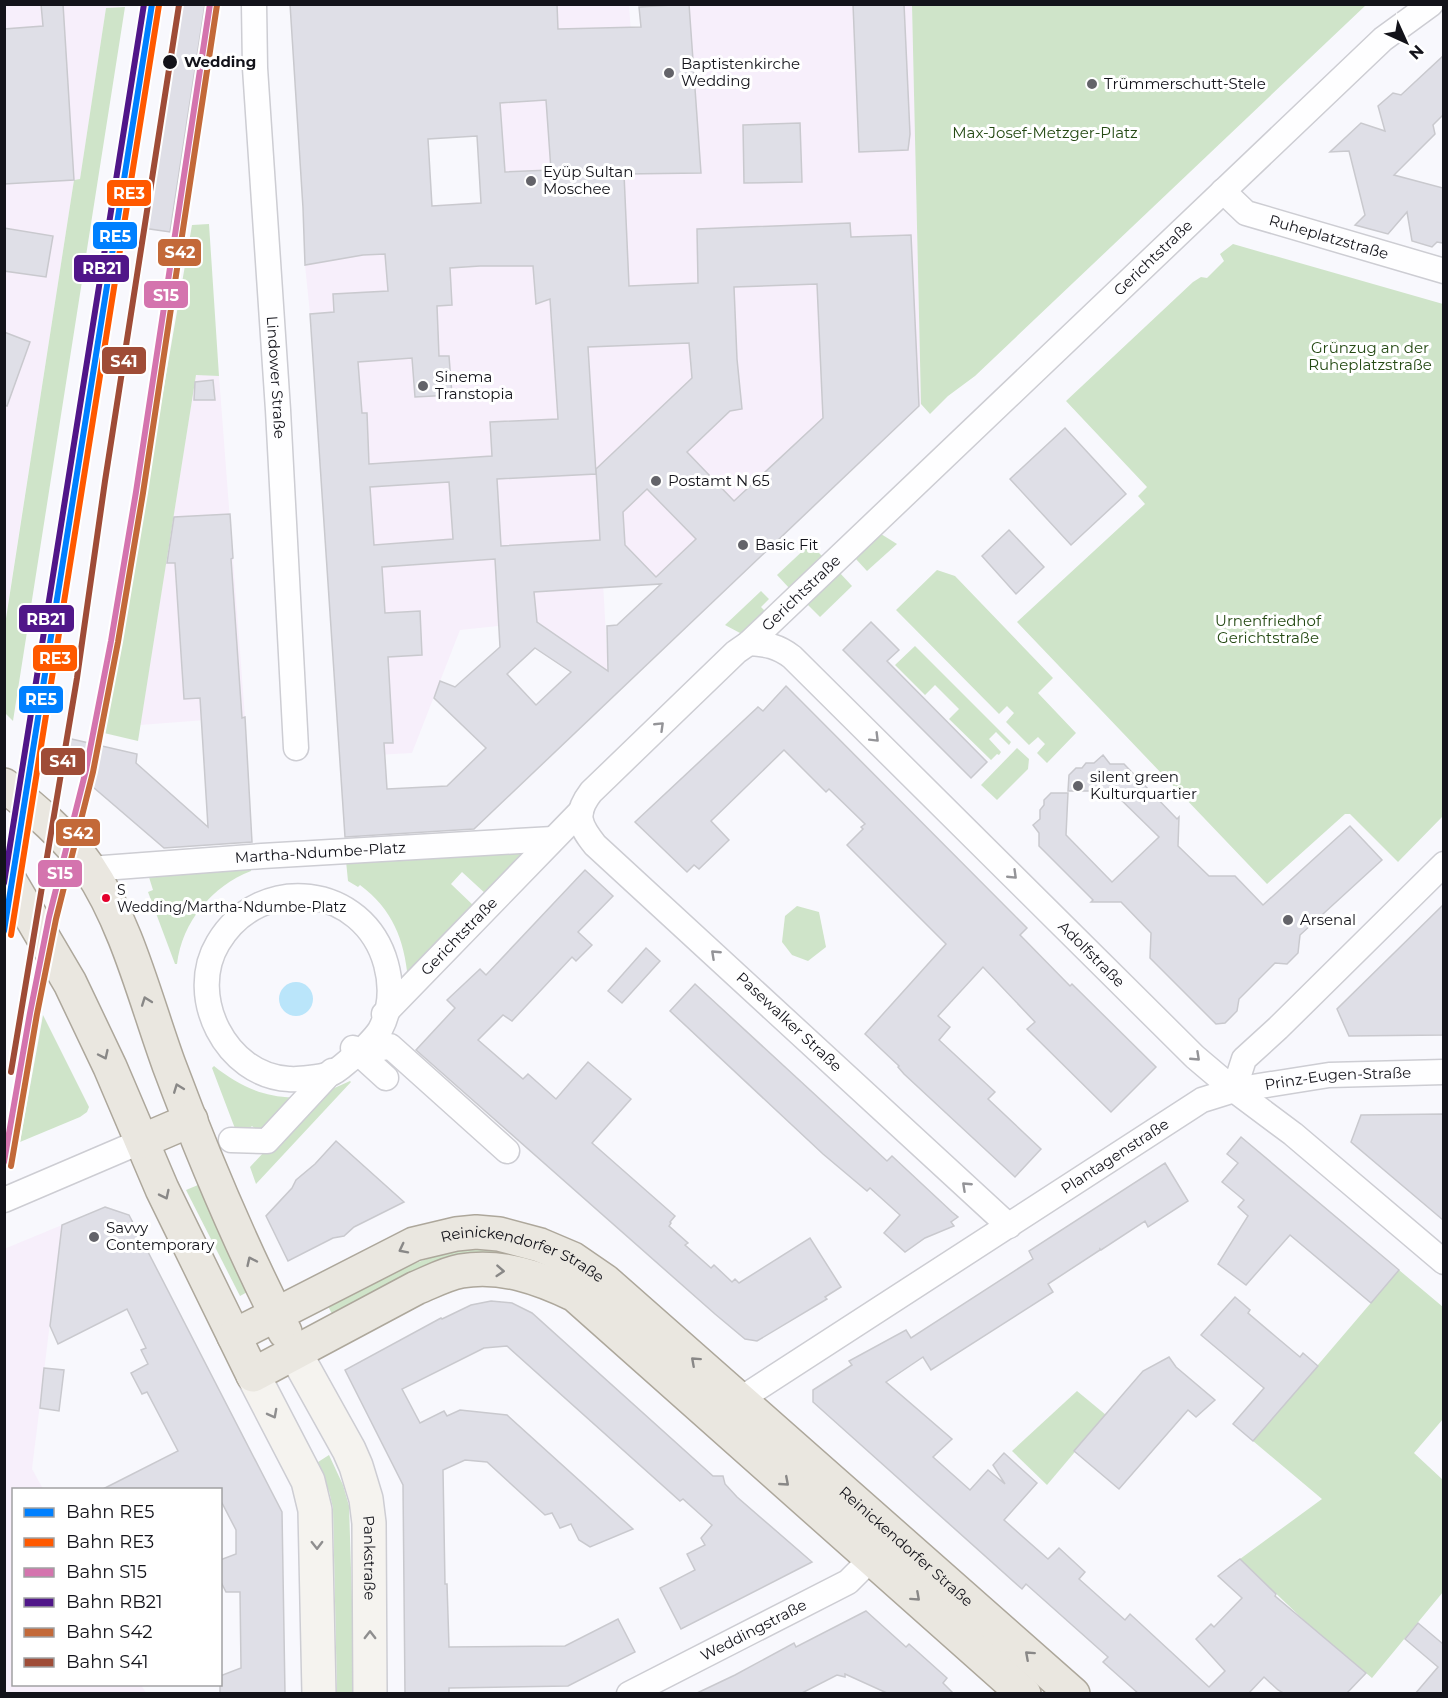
<svg xmlns="http://www.w3.org/2000/svg" width="1448" height="1698" viewBox="0 0 1448 1698" font-family="Montserrat,sans-serif">
	<style>
		.commercial { fill: #f7effb }
		.green { fill: #cfe4c9 }
		.water { fill: #bae5fa }
		.building { fill: #dfdfe7; stroke: #c9c9ce; stroke-width: 1.5; fill-rule: evenodd }
		.lines { fill: none; stroke-linecap: round; stroke-linejoin: round }
		.street-casing { stroke: #cdcdd3; stroke-width: 27 }
		.secondary-casing { stroke: #cdcdd3; stroke-width: 36 }
		.primary-casing { stroke: #ada79b; stroke-width: 36 }
		.street { stroke: #fefeff; stroke-width: 24 }
		.secondary { stroke: #f5f3ef; stroke-width: 33 }
		.primary { stroke: #eae7e0; stroke-width: 33 }
		.rail-1-casing { stroke: #fff; stroke-width: 10 }
		.rail-2-casing { stroke: #fff; stroke-width: 10 }
		.rail-3-casing { stroke: #fff; stroke-width: 10 }
		.rail-4-casing { stroke: #fff; stroke-width: 10 }
		.rail-5-casing { stroke: #fff; stroke-width: 10 }
		.rail-6-casing { stroke: #fff; stroke-width: 10 }
		.rail-1 { stroke: #0080ff; stroke-width: 6 }
		.rail-2 { stroke: #ff5900; stroke-width: 6 }
		.rail-3 { stroke: #d474ae; stroke-width: 6 }
		.rail-4 { stroke: #501689; stroke-width: 6 }
		.rail-5 { stroke: #c36939; stroke-width: 6 }
		.rail-6 { stroke: #9f4c37; stroke-width: 6 }
		.oneway { stroke: #949498 }
		.oneway2 { stroke: #898887 }
		.oneway3 { stroke: #8f8e8f }
		.stop-dot { fill: #13131a; stroke: #fff; stroke-width: 2 }
		.poi-dot { fill: #636369; stroke: #fff; stroke-width: 2 }
		.bus-dot { fill: #e4002b; stroke: #fff; stroke-width: 2 }
		.labels { text-anchor: middle; stroke-width: 6; stroke-linejoin: round; paint-order: stroke }
		.bus-label { font-size: 14px; fill: #13131a; stroke: #fff; text-anchor: start }
		.stop-label { font-size: 15px; font-weight: bold; fill: #13131a; stroke: #fff; text-anchor: start }
		.poi-label { font-size: 15px; fill: #13131a; stroke: #fff; text-anchor: start }
		.park-label { font-size: 15px; fill: #244913; stroke: #fff }
		.street-label { font-size: 15px; fill: #13131a; stroke: #fff }
		.line-badge { stroke: #fff; stroke-width: 2 }
		.badge-label { font-size: 16px; text-anchor: middle; font-weight: bold; fill: #fff }
	</style>
	<rect width="100%" height="100%" fill="#f8f8fd"/>
	<g class="commercial">
		<path d="M4,5H120L119,7L106,8L80,179L74,180L7,610L4,609Z"/>
		<path d="M290,5H629L641,174L701,172L689,5H912L921,404L695,618L625,545L601,547L608,671L537,622L460,630L412,753L340,757L310,314L305,265L304,214L481,202L473,80Z"/>
		<path d="M196,374L219,376L245,717L140,725Z"/>
		<path d="M62,1225L32,1469L43,1489L14,1490V1684L141,1685L146,1693H5L4,1249Z"/>
	</g>
	<g class="green">
		<path d="M912,5V4L1366,5L975,376L948,396L930,414L921,404Z"/>
		<path d="M125,7L13,721L5,713V625L74,180L80,179L106,8Z"/>
		<path d="M209,224L219,376L196,375L138,741L104,733L192,225Z"/>
		<path d="M1233,244L1443,304V816L1398,862L1350,814H1345L1267,884L1017,622L1145,504L1138,496L1147,487L1066,401L1193,282L1201,277L1207,278L1224,261L1220,254Z"/>
		<path d="M881,534L897,544L867,571L855,558Z"/>
		<path d="M810,544L824,558L791,590L777,575Z"/>
		<path d="M937,570L955,576L1053,678L1038,693L1076,733L1047,763L1037,753L1045,744L1038,737L1029,745L1006,722L1014,713L1007,706L999,714L896,610Z"/>
		<path d="M839,572L852,586L820,617L807,604Z"/>
		<path d="M761,591L769,599L761,607L767,613L749,630L740,633L725,625Z"/>
		<path d="M915,646L1011,742L1009,745L996,732L989,739L1001,752L999,755L997,754L991,760L949,719L959,709L935,685L925,695L895,665Z"/>
		<path d="M1017,748L1029,759L1028,769L997,800L981,785Z"/>
		<path d="M518,851L525,856L487,895L462,872L451,884L475,907L408,979C404,939 393,910 360,885L358,887L348,881L346,861Z"/>
		<path d="M251,868V871C212,886 182,922 177,964H175L148,892L153,890L148,874Z"/>
		<path d="M797,906L819,912L826,947L808,961L792,955L782,942L785,916Z"/>
		<path d="M43,1015L89,1107L87,1112L80,1117L20,1142Z"/>
		<path d="M214,1066C239,1086 266,1099 299,1097L263,1136L252,1126L239,1139L212,1068Z"/>
		<path d="M350,1081L351,1082L256,1184L250,1167L320,1092L330,1090Z"/>
		<path d="M198,1185L249,1291L240,1296L186,1190Z"/>
		<path d="M486,1248L542,1256L538,1266L333,1316L328,1306C378,1281 427,1249 486,1248Z"/>
		<path d="M1399,1270L1443,1307V1419L1414,1453L1443,1480V1592L1372,1678L1311,1627L1240,1559L1322,1499L1253,1441Z"/>
		<path d="M1077,1391L1106,1415L1047,1485L1012,1451Z"/>
		<path d="M329,1455L343,1485L349,1506L355,1693H337L333,1508L329,1491L315,1464Z"/>
	</g>
	<circle class="water" cx="296" cy="999" r="17"/>
	<g class="building">
		<path d="M41,4H63L74,180L4,184V29L43,26Z"/>
		<path d="M178,4H205L170,232L143,228Z"/>
		<path d="M290,4H557L558,29L641,27L639,7L689,4L701,173L624,174L629,286L698,283L697,229L850,223L851,237L911,235L919,406L474,829L345,837L310,314L334,312L333,294L388,291L385,254L363,255L305,265L303,208ZM546,100L551,170L505,172L500,103ZM477,136L481,203L432,206L428,139ZM480,266H533L536,304L550,299L558,419L490,422L492,456L369,464L367,413H362L358,362L412,358L415,397L452,395L449,356H439L437,306L452,305L450,268ZM817,284L823,418L734,501L687,452L730,411L742,409L737,359L734,287ZM689,343L692,378L596,469L600,540L501,546L497,479L596,474L588,347ZM449,482L453,539L374,545L370,487ZM647,489L696,539L656,577L625,545L623,512ZM495,559L500,647L455,687L440,681L434,698L486,748L447,786L387,789L384,743H393L388,657L422,655L420,611L385,613L382,567ZM661,584L617,625L607,626L608,671L537,622L534,592ZM535,648L571,672L536,705L507,674Z"/>
		<path d="M853,4H904L910,134L908,150L859,152Z"/>
		<path d="M1443,56V115L1433,125L1435,134L1394,175L1443,188V243L1437,242L1432,247L1412,241L1407,212L1388,234L1355,225L1365,215L1349,151L1330,152L1361,123L1385,131L1378,106L1393,93L1401,95Z"/>
		<path d="M800,123L802,182L744,183L743,125Z"/>
		<path d="M4,228L53,236L46,277L4,271Z"/>
		<path d="M4,332L30,342L7,406L4,405Z"/>
		<path d="M213,380L215,400H194L195,382Z"/>
		<path d="M1065,428L1126,494L1071,545L1010,479Z"/>
		<path d="M230,514L233,558L231,559L242,718L245,717L252,842L164,848L93,787L97,770L62,765L67,738L137,754L136,763L208,827L200,698L184,699L175,563H167L174,517Z"/>
		<path d="M1009,530L1044,567L1016,594L982,556Z"/>
		<path d="M871,622L899,650L887,661L987,762L971,778L843,650Z"/>
		<path d="M786,686L1027,928L1020,935L1070,986L1072,984L1156,1067L1111,1112L1027,1029L1035,1022L983,967L938,1016L950,1027L939,1040L995,1092L988,1099L1041,1149L1015,1177L904,1074L898,1067L899,1066L865,1034L946,944L847,845L863,829L861,827L865,824L829,789L826,792L784,750L711,821L729,840L699,869L694,865L687,872L635,822L758,707L763,711Z"/>
		<path d="M1103,755L1110,764H1124L1177,819L1179,817L1178,846L1209,876H1235L1263,905L1350,826L1382,860L1300,935L1298,953L1287,964L1275,963L1239,999L1237,1011L1225,1023L1216,1024L1150,958L1151,933L1121,902H1091L1093,900L1039,846V833L1033,825L1040,819V810L1044,805V800L1051,793H1068L1066,835L1112,882L1159,837L1112,791H1068L1069,775L1076,768H1082L1086,763H1094Z"/>
		<path d="M585,870L613,896L578,932L592,945L576,961L572,957L512,1021L503,1015L478,1040L523,1079L528,1074L556,1099L588,1062L631,1099L592,1143L675,1216L670,1222L671,1223L669,1226L688,1243L685,1245L711,1268L714,1265L732,1282L735,1279L739,1283L810,1238L841,1287L825,1297L827,1299L757,1341L745,1339L715,1314L416,1050L455,1008L447,1000L480,969L486,975Z"/>
		<path d="M1443,905V1035L1349,1036L1337,1009Z"/>
		<path d="M646,948L660,961L622,1003L608,991Z"/>
		<path d="M695,984L887,1161L892,1156L952,1212L958,1217L951,1222L954,1226L925,1238L905,1252L884,1233L900,1215L870,1188L867,1191L823,1154L670,1011Z"/>
		<path d="M1443,1114V1220L1351,1142L1361,1115Z"/>
		<path d="M1241,1137L1399,1270L1371,1303L1290,1235L1246,1285L1218,1264L1248,1216L1238,1207L1244,1200L1222,1182L1238,1163L1227,1154Z"/>
		<path d="M336,1141L404,1202L354,1227L344,1236L333,1238L288,1261L266,1216L292,1188L296,1180L315,1164Z"/>
		<path d="M1165,1163L1188,1201L1148,1227L1145,1221L1101,1250L1100,1249V1250L1048,1284L1053,1292L931,1370L923,1357L886,1382L952,1439L933,1457L970,1490L988,1470L1005,1484L993,1465L1004,1453L1037,1483L1004,1520L1048,1559L1059,1548L1085,1572L1079,1579L1125,1620L1130,1614L1209,1687L1225,1671L1196,1639L1211,1624L1214,1627L1242,1598L1218,1576L1240,1559L1276,1594L1275,1596L1366,1673L1346,1694H1285L1278,1690L1264,1677L1248,1694H1139L1103,1662L1108,1657L1026,1584L1022,1589L813,1402V1390L852,1365L849,1361L906,1330L911,1338L1033,1259L1029,1251Z"/>
		<path d="M105,1207L129,1215L282,1512L285,1694H220V1676L241,1668L240,1592H226L220,1580V1560L236,1554V1530L220,1499V1490H101L178,1451L147,1392L142,1394L131,1373L148,1364L141,1350L146,1348L127,1309L58,1344L50,1326L62,1225Z"/>
		<path d="M1235,1297L1250,1310L1248,1313L1275,1336L1300,1357L1303,1353L1318,1366L1253,1441L1233,1424L1264,1388L1201,1335Z"/>
		<path d="M491,1301L512,1303L532,1313L713,1476H723L725,1484L737,1497L812,1562L681,1629L660,1588L695,1570L687,1554L705,1545L701,1538L712,1525L683,1499L680,1501L507,1346L484,1348L402,1389L420,1423L444,1411L447,1416L460,1410L507,1415L633,1529L590,1547L579,1540L571,1524L560,1528L552,1513L545,1515L487,1462L465,1460L443,1470L445,1584H447L449,1647L565,1646L618,1619L635,1652L568,1686L449,1688V1694H405L403,1485L345,1370L441,1318L442,1319L471,1305Z"/>
		<path d="M1169,1357L1176,1367L1215,1400L1196,1417L1188,1410L1119,1489L1074,1451L1143,1371Z"/>
		<path d="M44,1368L64,1370L59,1411L40,1408Z"/>
		<path d="M866,1611L906,1647L909,1644L947,1678L943,1683L954,1694H889L845,1674V1677L837,1675L800,1694H695L735,1675L794,1643L796,1647Z"/>
		<path d="M1418,1623L1443,1644V1694H1415L1438,1667L1405,1639Z"/>
	</g>
	<g class="lines">
		<g class="street-casing">
			<g id="street">
				<path id="s1" d="M254,4L255,68L278,410L296,748"/>
				<path id="s2" d="M1223,191L1246,213L1444,271"/>
				<path id="s3" d="M749,643C766,644 778,646 792,657L1195,1057L1234,1090L1293,1134L1444,1262"/>
				<path id="s4" d="M90,869L262,856L553,839"/>
				<path id="s5" d="M384,1014L581,811"/>
				<path d="M353,1048L386,1078"/>
				<path d="M359,1054C366,1046 375,1038 380,1030C391,1009 392,986 386,964C364,884 260,872 218,943C186,996 226,1076 289,1079C297,1080 322,1077 330,1074C341,1070 349,1058 360,1053C369,1050 381,1049 390,1046L507,1151"/>
				<path d="M1234,1090L1244,1059L1278,1028L1444,864"/>
				<path d="M231,1140L267,1141L332,1071"/>
				<path d="M4,1200L142,1141"/>
				<path id="s6" d="M1009,1226L595,845C579,825 574,814 591,792L736,652L749,643L1383,39L1431,4"/>
				<path id="s7" d="M739,1400L1202,1100L1234,1090L1329,1075L1444,1072"/>
				<path id="s8" d="M629,1694L848,1582L872,1558"/>
			</g>
		</g>
		<g class="secondary-casing">
			<g id="secondary">
				<path id="s9" d="M295,1353L349,1450L356,1466L366,1499L369,1523L370,1694"/>
				<path d="M253,1375L308,1481L315,1510L319,1694"/>
			</g>
		</g>
		<g class="primary-casing">
			<g id="primary">
				<path d="M4,785C33,808 68,837 89,868C127,924 146,1002 169,1065C203,1156 241,1246 285,1332"/>
				<path d="M4,871L70,983L110,1067L162,1189L253,1375L416,1288C431,1282 445,1274 461,1271C501,1264 540,1278 575,1295L1024,1694"/>
				<path d="M142,1141L191,1120"/>
				<path id="s10" d="M234,1336L414,1244L456,1234L476,1232L499,1234L540,1245L573,1259L605,1281L1073,1694"/>
			</g>
		</g>
		<use href="#street" class="street"/>
		<use href="#secondary" class="secondary"/>
		<use href="#primary" class="primary"/>
		<g class="rail-1-casing">
			<path id="rail-1" d="M4,931L152,4"/>
		</g>
		<g class="rail-2-casing">
			<path id="rail-2" d="M11,935L159,5"/>
		</g>
		<g class="rail-3-casing">
			<path id="rail-3" d="M4,1162L30,1013L49,917L86,770L111,641L136,492L210,4"/>
		</g>
		<g class="rail-4-casing">
			<path id="rail-4" d="M4,883L144,4"/>
		</g>
		<g class="rail-5-casing">
			<path id="rail-5" d="M11,1166L37,1014L56,919L93,772L118,642L143,493L217,5"/>
		</g>
		<g class="rail-6-casing">
			<path id="rail-6" d="M11,1072L77,678L105,481L179,5"/>
		</g>
		<use href="#rail-1" class="rail-1"/>
		<use href="#rail-2" class="rail-2"/>
		<use href="#rail-3" class="rail-3"/>
		<use href="#rail-4" class="rail-4"/>
		<use href="#rail-5" class="rail-5"/>
		<use href="#rail-6" class="rail-6"/>
	</g>
	<defs><path id="oneway-chevron" d="M-2-3.5L2.5 0L-2 3.5" fill="none" stroke-width="1.6" stroke-linecap="round" stroke-linejoin="round" transform="scale(1.5)"/></defs>
	<g class="oneway">
		<use href="#oneway-chevron" transform="translate(660 726) rotate(-44)"/>
		<use href="#oneway-chevron" transform="translate(875 738) rotate(45)"/>
		<use href="#oneway-chevron" transform="translate(1013 875) rotate(44)"/>
		<use href="#oneway-chevron" transform="translate(715 954) rotate(-137)"/>
		<use href="#oneway-chevron" transform="translate(1196 1057) rotate(43)"/>
		<use href="#oneway-chevron" transform="translate(966 1186) rotate(-137)"/>
	</g>
	<g class="oneway2">
		<use href="#oneway-chevron" transform="translate(146 1001) rotate(-110)"/>
		<use href="#oneway-chevron" transform="translate(104 1055) rotate(65)"/>
		<use href="#oneway-chevron" transform="translate(178 1088) rotate(-111)"/>
		<use href="#oneway-chevron" transform="translate(165 1195) rotate(64)"/>
		<use href="#oneway-chevron" transform="translate(403 1249) rotate(153)"/>
		<use href="#oneway-chevron" transform="translate(251 1261) rotate(-115)"/>
		<use href="#oneway-chevron" transform="translate(500 1271) rotate(4)"/>
		<use href="#oneway-chevron" transform="translate(695 1361) rotate(-138)"/>
		<use href="#oneway-chevron" transform="translate(785 1482) rotate(41)"/>
		<use href="#oneway-chevron" transform="translate(916 1597) rotate(42)"/>
		<use href="#oneway-chevron" transform="translate(1029 1655) rotate(-138)"/>
	</g>
	<g class="oneway3">
		<use href="#oneway-chevron" transform="translate(273 1414) rotate(62)"/>
		<use href="#oneway-chevron" transform="translate(317 1545) rotate(89)"/>
		<use href="#oneway-chevron" transform="translate(370 1635) rotate(-90)"/>
	</g>
	<circle class="stop-dot" cx="170" cy="62" r="8"/>
	<g class="poi-dot">
		<circle cx="669" cy="73" r="6"/>
		<circle cx="1092" cy="84" r="6"/>
		<circle cx="531" cy="181" r="6"/>
		<circle cx="423" cy="386" r="6"/>
		<circle cx="656" cy="481" r="6"/>
		<circle cx="743" cy="545" r="6"/>
		<circle cx="1078" cy="786" r="6"/>
		<circle cx="1288" cy="920" r="6"/>
		<circle cx="94" cy="1237" r="6"/>
	</g>
	<circle class="bus-dot" cx="106" cy="898" r="5"/>
	<g class="labels">
		<g class="bus-label">
			<text x="117" y="895">S<tspan x="117" dy="17">Wedding/Martha-Ndumbe-Platz</tspan></text>
		</g>
		<g class="stop-label">
			<text x="184" y="67">Wedding</text>
		</g>
		<g class="poi-label">
			<text x="681" y="69">Baptistenkirche<tspan x="681" dy="17">Wedding</tspan></text>
			<text x="1104" y="89">Trümmerschutt-Stele</text>
			<text x="543" y="177">Eyüp Sultan<tspan x="543" dy="17">Moschee</tspan></text>
			<text x="435" y="382">Sinema<tspan x="435" dy="17">Transtopia</tspan></text>
			<text x="668" y="486">Postamt N 65</text>
			<text x="755" y="550">Basic Fit</text>
			<text x="1090" y="782">silent green<tspan x="1090" dy="17">Kulturquartier</tspan></text>
			<text x="1300" y="925">Arsenal</text>
			<text x="106" y="1233">Savvy<tspan x="106" dy="17">Contemporary</tspan></text>
		</g>
		<g class="park-label">
			<text x="1045" y="138">Max-Josef-Metzger-Platz</text>
			<text x="1370" y="353">Grünzug an der<tspan x="1370" dy="17">Ruheplatzstraße</tspan></text>
			<text x="1268" y="626">Urnenfriedhof<tspan x="1268" dy="17">Gerichtstraße</tspan></text>
		</g>
		<g class="street-label">
			<text dy="5" stroke="none"><textPath href="#s2" startOffset="118">Ruheplatzstraße</textPath></text>
			<text dy="5" stroke="none"><textPath href="#s6" startOffset="1398">Gerichtstraße</textPath></text>
			<text dy="5" stroke="none"><textPath href="#s1" startOffset="374">Lindower Straße</textPath></text>
			<text dy="5" stroke="none"><textPath href="#s6" startOffset="912">Gerichtstraße</textPath></text>
			<text dy="5" stroke="none"><textPath href="#s4" startOffset="231">Martha-Ndumbe-Platz</textPath></text>
			<text dy="5" stroke="none"><textPath href="#s5" startOffset="108">Gerichtstraße</textPath></text>
			<text dy="5" stroke="none"><textPath href="#s3" startOffset="468">Adolfstraße</textPath></text>
			<text transform="translate(789 1022) rotate(43)" y="5">Pasewalker Straße</text>
			<text dy="5" stroke="none"><textPath href="#s7" startOffset="690">Prinz-Eugen-Straße</textPath></text>
			<text dy="5" stroke="none"><textPath href="#s7" startOffset="448">Plantagenstraße</textPath></text>
			<text dy="5" stroke="none"><textPath href="#s10" startOffset="316">Reinickendorfer Straße</textPath></text>
			<text dy="5" stroke="none"><textPath href="#s10" startOffset="807">Reinickendorfer Straße</textPath></text>
			<text dy="5" stroke="none"><textPath href="#s9" startOffset="222">Pankstraße</textPath></text>
			<text dy="5" stroke="none"><textPath href="#s8" startOffset="140">Weddingstraße</textPath></text>
		</g>
	</g>
	<g class="line-badge">
		<rect x="106" y="179" width="46" height="28" rx="6" fill="#ff5900"/>
		<rect x="92" y="221" width="46" height="29" rx="6" fill="#0080ff"/>
		<rect x="157" y="238" width="45" height="29" rx="6" fill="#c36939"/>
		<rect x="73" y="254" width="57" height="29" rx="6" fill="#501689"/>
		<rect x="143" y="280" width="46" height="29" rx="6" fill="#d474ae"/>
		<rect x="101" y="346" width="46" height="29" rx="6" fill="#9f4c37"/>
		<rect x="18" y="604" width="57" height="29" rx="6" fill="#501689"/>
		<rect x="32" y="644" width="46" height="28" rx="6" fill="#ff5900"/>
		<rect x="18" y="685" width="46" height="29" rx="6" fill="#0080ff"/>
		<rect x="40" y="747" width="46" height="29" rx="6" fill="#9f4c37"/>
		<rect x="55" y="818" width="46" height="29" rx="6" fill="#c36939"/>
		<rect x="37" y="859" width="46" height="29" rx="6" fill="#d474ae"/>
	</g>
	<g class="badge-label">
		<text x="129" y="199">RE3</text>
		<text x="115" y="242">RE5</text>
		<text x="180" y="258">S42</text>
		<text x="102" y="274">RB21</text>
		<text x="166" y="301">S15</text>
		<text x="124" y="367">S41</text>
		<text x="46" y="625">RB21</text>
		<text x="55" y="664">RE3</text>
		<text x="41" y="705">RE5</text>
		<text x="63" y="767">S41</text>
		<text x="78" y="839">S42</text>
		<text x="60" y="879">S15</text>
	</g>
	<rect width="1448" height="1698" fill="none" stroke="#13131a" stroke-width="12"/>
	<rect x="12" y="1488" width="210" height="198" fill="#ffffff" stroke="#a1a1a3" stroke-width="1.5"/>
	<rect x="24" y="1508" width="30" height="9" fill="#0080ff" stroke="#a1a1a3" stroke-width="1.5"/>
	<text x="66" y="1518" font-size="18" fill="#13131a">Bahn RE5</text>
	<rect x="24" y="1538" width="30" height="9" fill="#ff5900" stroke="#a1a1a3" stroke-width="1.5"/>
	<text x="66" y="1548" font-size="18" fill="#13131a">Bahn RE3</text>
	<rect x="24" y="1568" width="30" height="9" fill="#d474ae" stroke="#a1a1a3" stroke-width="1.5"/>
	<text x="66" y="1578" font-size="18" fill="#13131a">Bahn S15</text>
	<rect x="24" y="1598" width="30" height="9" fill="#501689" stroke="#a1a1a3" stroke-width="1.5"/>
	<text x="66" y="1608" font-size="18" fill="#13131a">Bahn RB21</text>
	<rect x="24" y="1628" width="30" height="9" fill="#c36939" stroke="#a1a1a3" stroke-width="1.5"/>
	<text x="66" y="1638" font-size="18" fill="#13131a">Bahn S42</text>
	<rect x="24" y="1658" width="30" height="9" fill="#9f4c37" stroke="#a1a1a3" stroke-width="1.5"/>
	<text x="66" y="1668" font-size="18" fill="#13131a">Bahn S41</text>
	<g transform="translate(1406 42) rotate(135)" stroke="#ffffff" stroke-width="4.5" paint-order="stroke">
	<path d="M0-4.5L10 22L0 15L-10 22Z" fill="#13131a"/>
	<text y="-9" font-size="16" font-weight="bold" text-anchor="middle" fill="#13131a">N</text>
	</g>
</svg>
